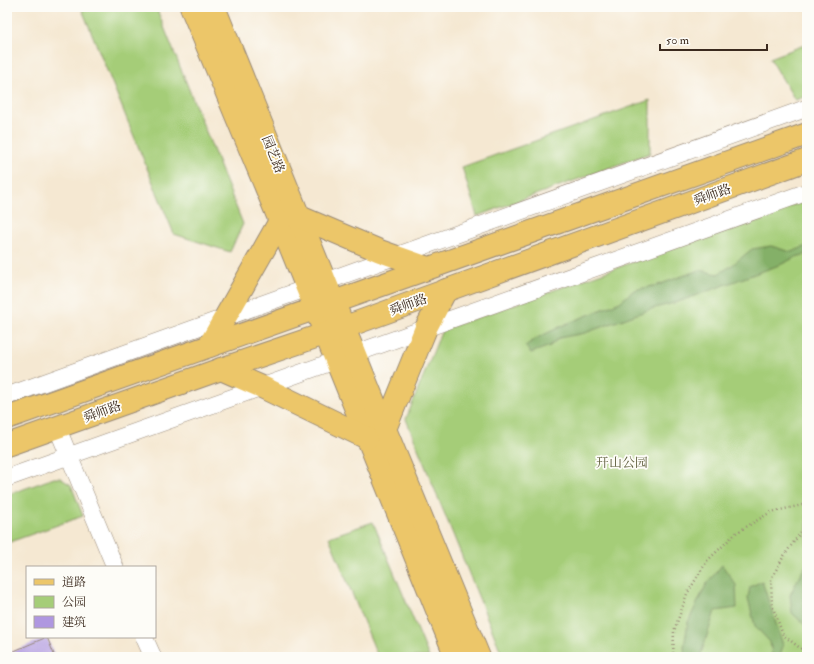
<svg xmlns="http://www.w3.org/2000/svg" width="814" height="664" viewBox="0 0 814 664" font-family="'IM FELL Double Pica','Noto Serif SC',serif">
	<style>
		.green { fill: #a5cd78; stroke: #707c4b }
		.forest { fill: #84b068; stroke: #606d43 }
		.building { fill: #af97e0 }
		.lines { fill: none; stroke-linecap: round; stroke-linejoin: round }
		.minor-casing { stroke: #988978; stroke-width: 18 }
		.major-casing { stroke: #988978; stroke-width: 24 }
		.path { stroke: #988978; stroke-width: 2.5; stroke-dasharray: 1 3; stroke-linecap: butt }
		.minor { stroke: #fff; stroke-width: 17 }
		.major { stroke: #ecc669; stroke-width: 22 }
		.labels { text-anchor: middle; stroke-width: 3.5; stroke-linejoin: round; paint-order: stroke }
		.street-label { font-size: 13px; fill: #3b2a1e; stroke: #fdfcf7 }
		.park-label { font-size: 13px; fill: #5b5b39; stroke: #fdfcf7 }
	</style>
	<rect width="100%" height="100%" fill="#fdfcf7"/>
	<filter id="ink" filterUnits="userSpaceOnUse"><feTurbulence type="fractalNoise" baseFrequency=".025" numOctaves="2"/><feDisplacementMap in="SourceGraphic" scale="8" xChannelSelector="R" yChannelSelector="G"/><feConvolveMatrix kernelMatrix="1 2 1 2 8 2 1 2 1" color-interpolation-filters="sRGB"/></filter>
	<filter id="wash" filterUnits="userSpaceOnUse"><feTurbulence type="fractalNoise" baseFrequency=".012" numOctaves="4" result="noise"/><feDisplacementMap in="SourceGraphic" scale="16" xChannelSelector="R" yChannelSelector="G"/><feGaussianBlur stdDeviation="0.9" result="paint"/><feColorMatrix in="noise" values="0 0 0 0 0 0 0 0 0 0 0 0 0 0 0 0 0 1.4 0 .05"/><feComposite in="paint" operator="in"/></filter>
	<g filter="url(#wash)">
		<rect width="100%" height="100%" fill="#f5e8d2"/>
		<g class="green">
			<path d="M81,7H156L243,224L230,252L174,234Z"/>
			<path d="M807,44V96L795,100L770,58Z"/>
			<path d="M650,100V153L477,216L462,167Z"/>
			<path d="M807,200V657H503L406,419L442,330Z"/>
			<path d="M54,478H60L71,485L83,516L7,543V495Z"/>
			<path d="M373,522L429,657H378L329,537Z"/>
		</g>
		<g class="forest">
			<path d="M771,246L791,252L807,246V254L796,257L782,264L678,302L651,309L585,333L559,338L550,346L531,353L525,346L539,337L566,324L620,302L634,290L658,285L699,270L718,274L731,266L752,249Z"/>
			<path d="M807,564V627L792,613L790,595L801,573Z"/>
			<path d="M722,565L736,585L737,608L715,611L701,654L703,657H685L684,647L688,622L706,585Z"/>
			<path d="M762,581L783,645L780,657H769L772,655L770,642L755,626L748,598L750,587Z"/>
		</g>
		<g id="blocks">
			<path class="building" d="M47,637L55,657H7V654Z"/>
		</g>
	</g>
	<g filter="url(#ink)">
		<use href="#blocks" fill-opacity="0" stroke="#988978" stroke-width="1"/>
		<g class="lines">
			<g class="minor-casing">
				<g id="minor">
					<path d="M7,396L807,108"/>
					<path d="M57,427L115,567"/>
					<path d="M7,478L807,192"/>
					<path d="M144,637L153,657"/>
				</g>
			</g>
			<g class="major-casing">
				<g id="major">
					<path d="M191,7L280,221L456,657"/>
					<path d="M214,7L385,429L479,657"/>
					<path d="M300,217L380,251L428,268"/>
					<path d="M209,346L280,221"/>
					<path d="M221,369L262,387L367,438"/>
					<path d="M7,418L807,134"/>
					<path d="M385,429L426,328L446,290"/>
					<path d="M7,445L221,369L345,327L807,160"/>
				</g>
			</g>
			<g class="path">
				<path d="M807,522L804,528L785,554L771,579L772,605L783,635L800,648L807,652"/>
				<path d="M673,657L674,631L687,594L707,561L736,533L771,512L807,504"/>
			</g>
			<use href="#minor" class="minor"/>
			<use href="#major" class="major"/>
		</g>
	</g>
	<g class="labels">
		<g class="street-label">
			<text transform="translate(274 154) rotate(68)" y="5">园艺路</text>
			<text transform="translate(712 194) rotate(-20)" y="5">舜师路</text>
			<text transform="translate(408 304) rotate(-20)" y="5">舜师路</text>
			<text transform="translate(102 411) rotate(-20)" y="5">舜师路</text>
		</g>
		<g class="park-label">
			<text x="622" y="467">幵山公园</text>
		</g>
	</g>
	<rect width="814" height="664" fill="none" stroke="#fdfcf7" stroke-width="24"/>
	<rect x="26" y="566" width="130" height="72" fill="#fdfcf7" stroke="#afa8a0"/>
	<rect x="34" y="579" width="20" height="6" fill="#ecc669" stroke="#afa8a0"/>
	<text x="62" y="586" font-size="12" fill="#3b2a1e">道路</text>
	<rect x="34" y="596" width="20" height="12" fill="#a5cd78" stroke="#afa8a0"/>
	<text x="62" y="606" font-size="12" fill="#3b2a1e">公园</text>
	<rect x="34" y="616" width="20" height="12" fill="#af97e0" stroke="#afa8a0"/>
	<text x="62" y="626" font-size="12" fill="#3b2a1e">建筑</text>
	<path d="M660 44v6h107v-6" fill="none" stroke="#3b2a1e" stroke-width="2"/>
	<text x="666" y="44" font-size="12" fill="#3b2a1e" stroke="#fdfcf7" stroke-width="3" paint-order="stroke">50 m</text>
</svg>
